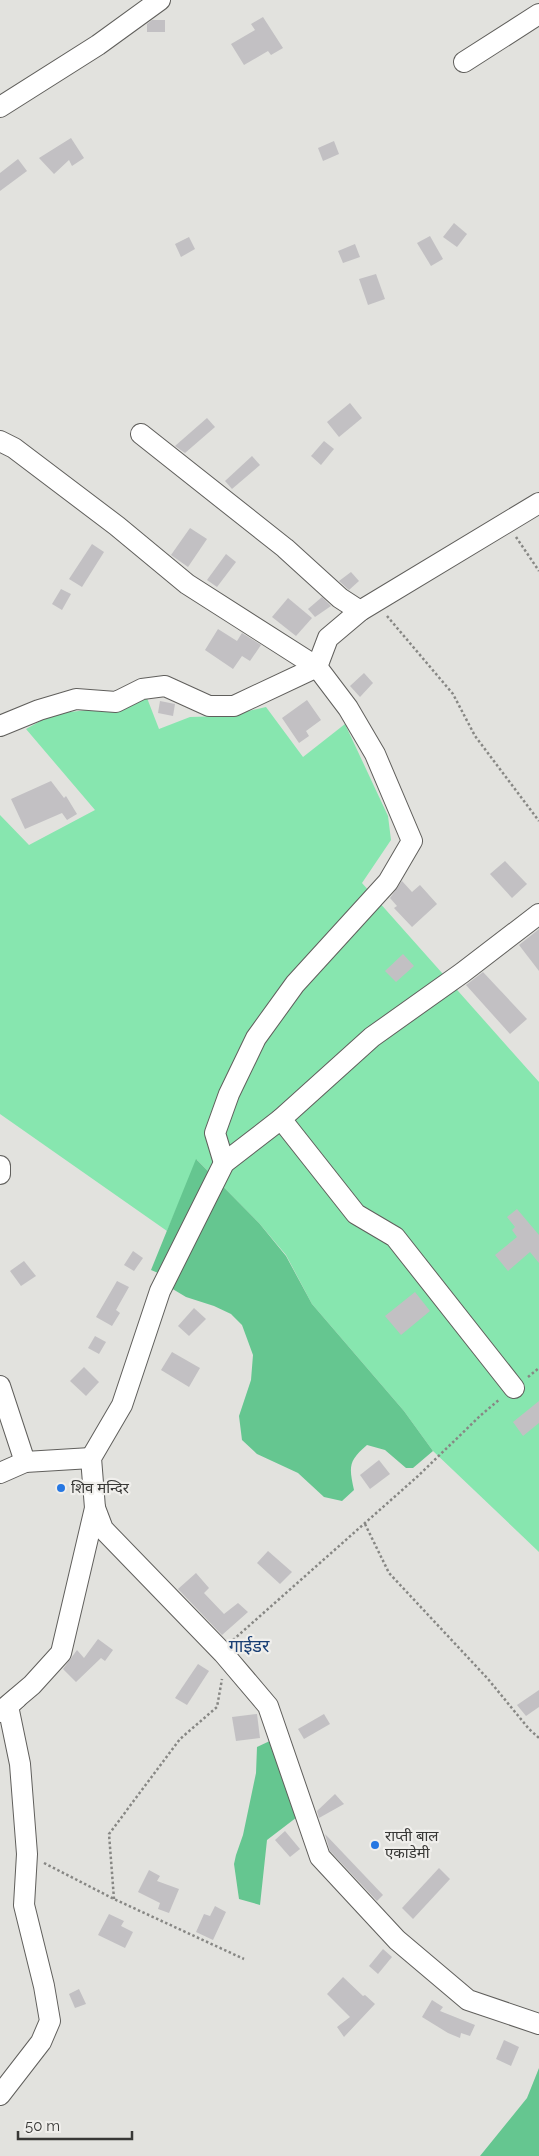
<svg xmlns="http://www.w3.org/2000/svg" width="539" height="2156" viewBox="0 0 539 2156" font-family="Raleway,'Noto Sans Devanagari',sans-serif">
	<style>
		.green { fill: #87e6af }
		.forest { fill: #65c690 }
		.building { fill: #c2c0c3 }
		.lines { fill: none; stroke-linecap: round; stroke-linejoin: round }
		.minor-casing { stroke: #605f5c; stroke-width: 22 }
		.path { stroke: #878784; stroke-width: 2.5; stroke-dasharray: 2.5 2.5; stroke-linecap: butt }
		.minor { stroke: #fff; stroke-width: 20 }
		.poi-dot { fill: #2677e2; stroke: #f0efec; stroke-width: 2 }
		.labels { text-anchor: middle; stroke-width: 4.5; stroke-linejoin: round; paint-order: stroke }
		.poi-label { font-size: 15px; fill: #383836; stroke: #f0efec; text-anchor: start }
		.quarter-label { font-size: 18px; fill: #193f74; stroke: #f0efec }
	</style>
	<rect width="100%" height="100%" fill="#e2e2de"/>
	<path class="green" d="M147,698L159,729L190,717L225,716L266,707L303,757L345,724L388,816L391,840L362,883L539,1082V1552L433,1451L404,1411L312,1304L286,1255L259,1223L197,1160L167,1231L0,1114V815L29,845L95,810L26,729L53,714L130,705Z"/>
	<g class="forest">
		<path d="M196,1159L259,1223L286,1256L312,1304L404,1411L433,1451L413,1468H406L385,1450L367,1445C348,1461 349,1467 354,1490L342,1501L324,1497L298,1473L257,1454L242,1440L239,1416L251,1380L253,1355L242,1325L231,1314L214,1306L186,1297L171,1288L163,1275L151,1270Z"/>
		<path d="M274,1739L301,1814L267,1840L260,1905L239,1899L234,1864L236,1855L243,1835L256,1773L257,1747Z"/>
		<path d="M539,2068V2156H480L527,2098Z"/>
	</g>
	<g class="building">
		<path d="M263,17L283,48L271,55L268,51L244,65L231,44L255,30L251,24Z"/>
		<path d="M152,20H165V32H147V24Z"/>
		<path d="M71,138L84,158L72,166L69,160L54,174L39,158Z"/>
		<path d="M334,141L339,154L323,161L318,148Z"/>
		<path d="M18,159L27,171L0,191V173Z"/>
		<path d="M454,223L467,234L457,247L443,237Z"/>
		<path d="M430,236L443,259L431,266L417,243Z"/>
		<path d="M189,237L195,249L181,257L175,244Z"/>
		<path d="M355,244L360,257L343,263L338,251Z"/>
		<path d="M376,274L385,299L368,305L359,279Z"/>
		<path d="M350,403L362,418L339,437L327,422Z"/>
		<path d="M207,418L215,427L185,453L175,446Z"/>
		<path d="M324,441L334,449L321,465L311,456Z"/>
		<path d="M252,456L260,465L232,489L225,481Z"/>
		<path d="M190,528L207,539L188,567L171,555Z"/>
		<path d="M92,544L104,552L82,587L69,579Z"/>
		<path d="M226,554L236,562L217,587L207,580Z"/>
		<path d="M351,572L359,581L349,590L339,581Z"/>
		<path d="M61,589L71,594L62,610L52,604Z"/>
		<path d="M322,597L331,606L315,617L308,609Z"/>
		<path d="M288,598L312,618L296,636L272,617Z"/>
		<path d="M218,629L237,641L242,633L261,645L250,661L242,656L233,669L205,650Z"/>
		<path d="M364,673L373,683L360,697L350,686Z"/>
		<path d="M307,700L321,720L306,731L309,736L299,743L282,718Z"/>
		<path d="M160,701L175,704L173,716L158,713Z"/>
		<path d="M51,781L64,798L66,796L77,814L67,820L62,813L25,829L11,799Z"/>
		<path d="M505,861L527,884L512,898L490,874Z"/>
		<path d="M402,881L412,892L420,885L437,904L412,927L394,908L397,906L390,898Z"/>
		<path d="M539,929V971L519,945Z"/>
		<path d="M403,954L414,966L396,982L385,971Z"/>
		<path d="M483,972L527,1019L510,1034L466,985Z"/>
		<path d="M517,1209L539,1235V1263L530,1252L508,1271L495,1255L517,1237L512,1230L515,1227L507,1217Z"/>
		<path d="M133,1251L143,1258L134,1271L124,1265Z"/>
		<path d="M24,1261L36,1276L21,1286L10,1271Z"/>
		<path d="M117,1281L129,1287L116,1310L120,1313L112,1326L96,1317Z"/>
		<path d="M415,1292L430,1311L401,1335L385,1316Z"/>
		<path d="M194,1308L206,1319L189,1336L178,1326Z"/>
		<path d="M95,1336L106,1342L99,1354L88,1348Z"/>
		<path d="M172,1352L200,1368L189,1387L161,1370Z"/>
		<path d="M84,1367L99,1382L86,1396L70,1381Z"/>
		<path d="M539,1401V1423L523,1436L513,1422Z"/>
		<path d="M379,1460L390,1474L370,1489L360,1475Z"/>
		<path d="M268,1551L292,1572L280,1584L257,1563Z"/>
		<path d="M196,1573L209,1588L204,1593L224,1614L238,1603L248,1612L222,1635L178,1589Z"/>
		<path d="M98,1639L113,1650L105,1661L101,1658L76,1682L63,1669L77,1650L84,1658Z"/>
		<path d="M198,1664L209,1671L187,1705L175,1698Z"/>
		<path d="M539,1690V1707L526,1716L517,1705Z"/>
		<path d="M257,1714L260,1738L236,1741L232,1717Z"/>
		<path d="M324,1714L330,1724L304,1739L298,1729Z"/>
		<path d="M335,1794L344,1804L319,1818L317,1811Z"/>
		<path d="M285,1831L300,1849L290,1857L275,1840Z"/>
		<path d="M325,1834L383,1895L377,1901L330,1851Z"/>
		<path d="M439,1868L450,1879L413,1919L402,1908Z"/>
		<path d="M149,1870L160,1876L157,1881L179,1889L169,1913L158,1909L160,1903L138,1892Z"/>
		<path d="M215,1906L226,1912L213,1940L196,1932L204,1914L210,1916Z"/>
		<path d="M109,1914L124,1921L121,1926L133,1932L125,1948L98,1935Z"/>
		<path d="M383,1949L392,1957L378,1974L369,1966Z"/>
		<path d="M343,1977L363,1996L365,1995L375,2004L344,2037L337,2027L350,2017L327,1994Z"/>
		<path d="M79,1989L86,2004L75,2008L69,1994Z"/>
		<path d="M432,2000L443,2007L440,2011L475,2025L470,2036L461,2033L460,2038L448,2033L422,2017Z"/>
		<path d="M504,2040L519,2047L511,2066L496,2059Z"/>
	</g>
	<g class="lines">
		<g class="minor-casing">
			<g id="minor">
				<path d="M464,62L539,14"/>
				<path d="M0,107L98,45L160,0"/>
				<path d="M141,434L285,548L340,598L360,611"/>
				<path d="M0,441L14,448L117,526L187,584L317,667L348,708L375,754L412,841L388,882L295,984L256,1038L229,1094L215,1133L224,1163"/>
				<path d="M0,726L39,710L76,699L116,702L142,689L165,686L209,706H234L317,667L328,638L360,611L539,503"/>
				<path d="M281,1119L356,1214L395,1237L514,1388"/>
				<path d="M0,1166V1174"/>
				<path d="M0,1386L25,1462"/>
				<path d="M0,1473L25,1462L91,1458"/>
				<path d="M95,1508L103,1529L223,1653L268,1706L320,1857L397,1940L468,2000L539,2024"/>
				<path d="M0,1712L32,1685L61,1653L95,1508L91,1458L122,1405L160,1291L224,1163L281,1119L372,1037L462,973L539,914"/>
				<path d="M0,2095L41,2042L50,2021L44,1986L24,1905L27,1854L20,1764L8,1706L17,1698"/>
			</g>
		</g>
		<g class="path">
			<path d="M516,537L539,571"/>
			<path d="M387,616L453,694L475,736L539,821"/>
			<path d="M528,1377L539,1368"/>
			<path d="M365,1524L389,1573L488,1679L529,1729L539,1738"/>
			<path d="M233,1640L418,1476L481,1415L500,1399"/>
			<path d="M44,1863L114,1899L244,1959"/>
			<path d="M114,1899L109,1834L180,1739L217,1707L222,1679"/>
		</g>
		<use href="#minor" class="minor"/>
	</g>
	<g class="poi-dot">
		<circle cx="61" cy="1488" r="5"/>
		<circle cx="375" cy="1845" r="5"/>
	</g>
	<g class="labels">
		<g class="poi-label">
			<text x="71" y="1493">शिव मन्दिर</text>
			<text x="385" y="1841">राप्ती बाल<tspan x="385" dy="17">एकाडेमी</tspan></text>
		</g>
		<g class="quarter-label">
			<text x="249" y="1652">गाईडर</text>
		</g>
	</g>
	<path d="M18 2131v8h114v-8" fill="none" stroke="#383836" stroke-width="2.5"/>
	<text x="25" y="2131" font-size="15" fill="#383836" stroke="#f0efec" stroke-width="4" paint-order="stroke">50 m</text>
</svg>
